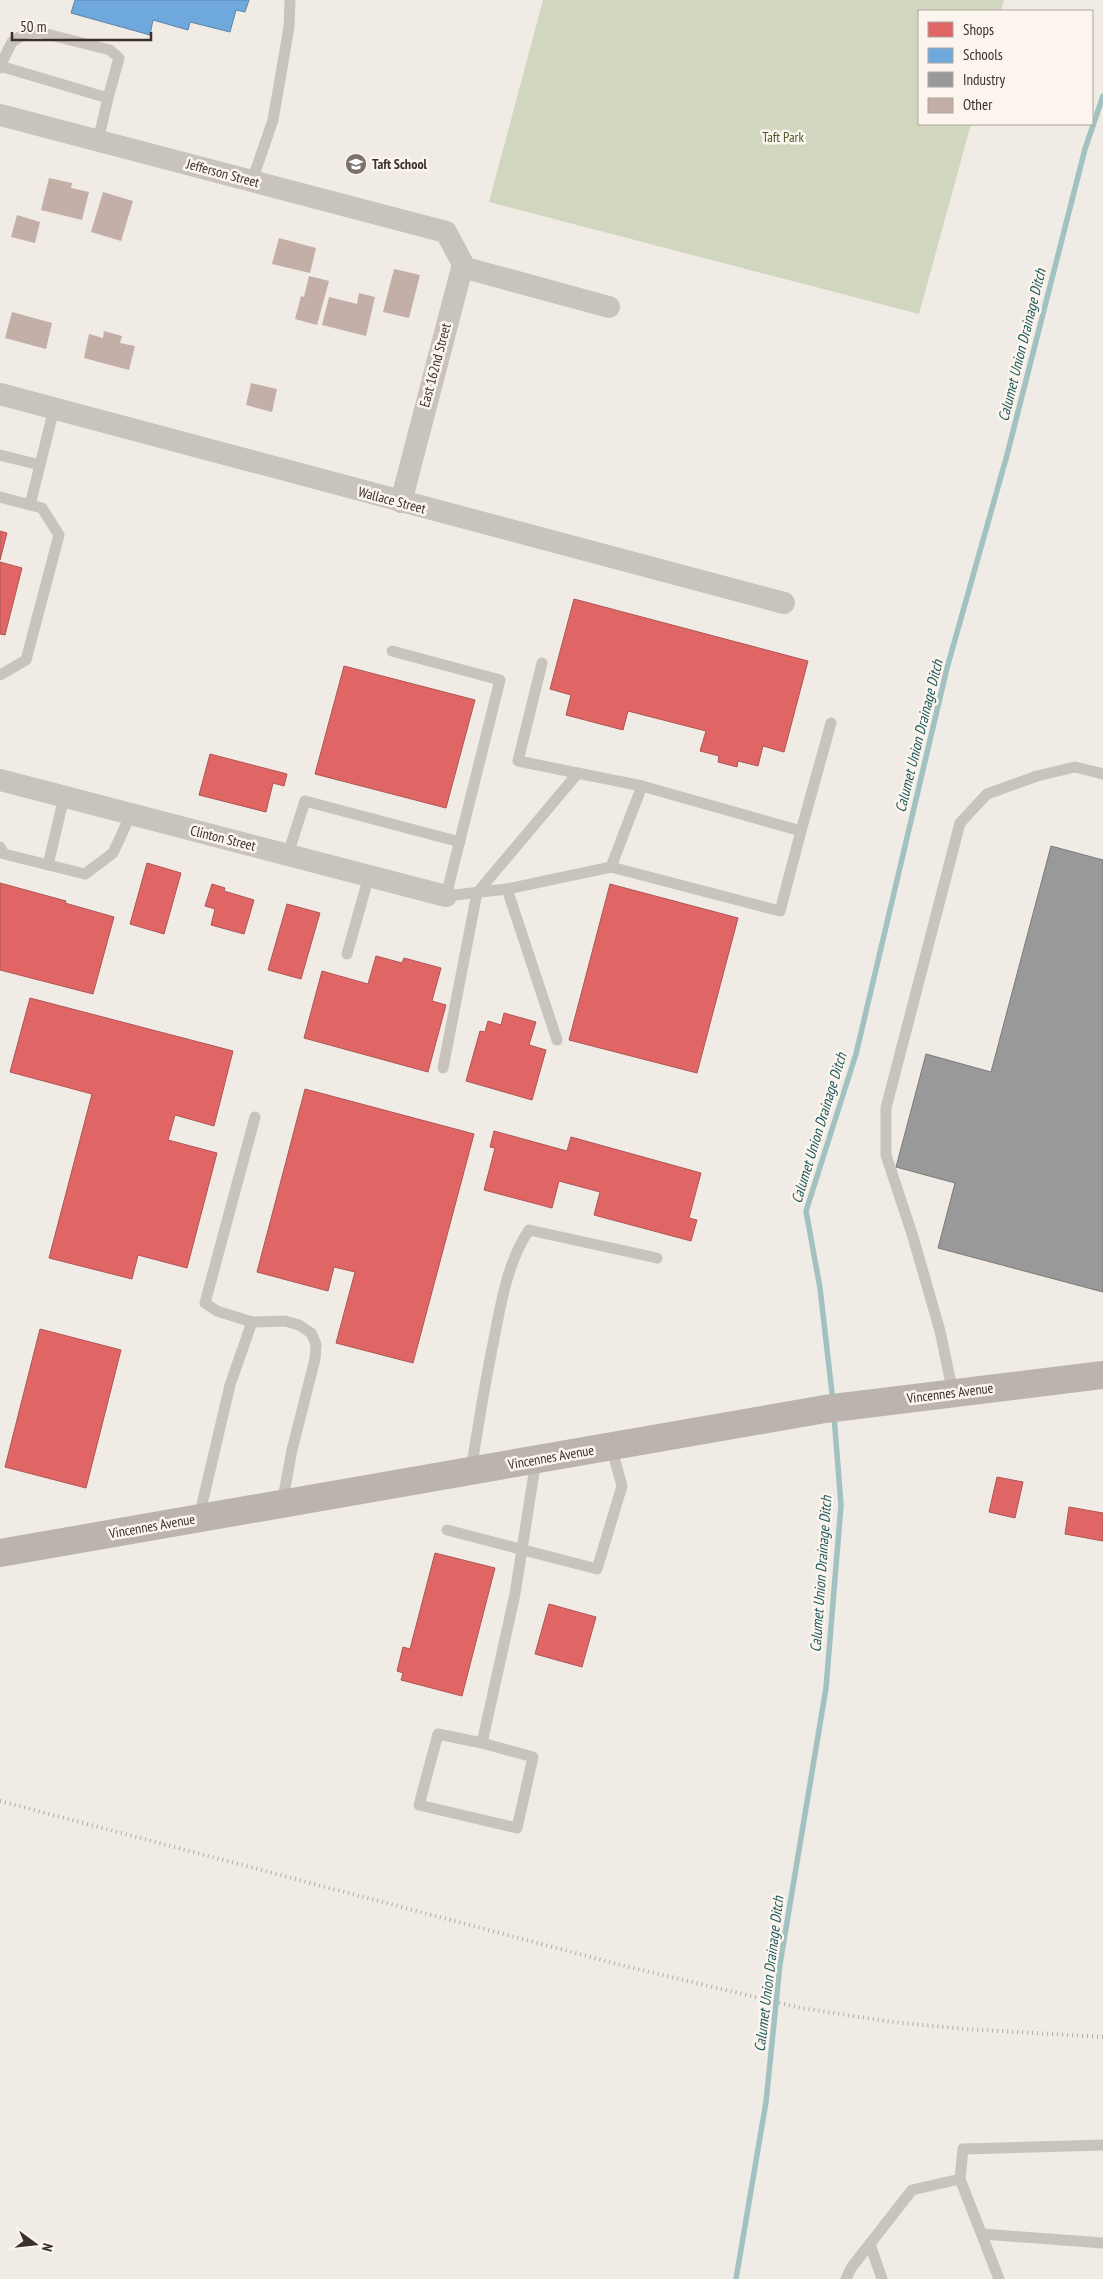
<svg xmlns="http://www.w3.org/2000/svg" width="1103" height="2279" viewBox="0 0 1103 2279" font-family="'PT Sans Narrow',sans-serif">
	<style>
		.green { fill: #d1d6bf }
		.shops { fill: #e06666; stroke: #ae5654 }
		.schools { fill: #6fa8dc; stroke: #5f84a7 }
		.industry { fill: #999; stroke: #7d7a78 }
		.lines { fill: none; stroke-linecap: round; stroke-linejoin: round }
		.stream { stroke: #a1c2c1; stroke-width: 5.5 }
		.building { fill: #c3afa7 }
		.lane { stroke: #c9c3be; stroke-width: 11 }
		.street { stroke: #c9c3be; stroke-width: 22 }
		.secondary { stroke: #bab3ae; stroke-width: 28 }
		.rail { stroke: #b1aca8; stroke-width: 4; stroke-dasharray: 1 4; stroke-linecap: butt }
		.labels { text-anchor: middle; stroke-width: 5; stroke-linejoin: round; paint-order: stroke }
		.park-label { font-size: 14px; fill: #4a5a2e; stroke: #fbf5ee }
		.poi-label { font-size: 14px; font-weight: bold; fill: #3b302b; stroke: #fbf5ee; text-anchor: start }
		.street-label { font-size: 14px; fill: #3b302b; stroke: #fbf5ee }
		.water-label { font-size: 15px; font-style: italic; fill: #1f5a5e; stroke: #fbf5ee }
	</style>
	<rect width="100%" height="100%" fill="#f0ebe5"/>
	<path class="green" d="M543,0H1004L1001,11H919V124H971L919,314L489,202Z"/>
	<g class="shops">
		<path d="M0,531L7,533L0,560Z"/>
		<path d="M0,562L22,568L5,635L0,634Z"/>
		<path d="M574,599L808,661L784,752L763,746L758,766L738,761L737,767L718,762L719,756L700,751L706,731L628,711L623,730L566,715L571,695L550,689Z"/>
		<path d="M344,666L475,700L446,808L315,774Z"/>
		<path d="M210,754L287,774L284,786L273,783L266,812L199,795Z"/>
		<path d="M147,863L181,873L164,934L130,924Z"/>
		<path d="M0,883L66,901L65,903L114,917L93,994L0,970Z"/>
		<path d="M212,884L225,888L224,891L254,900L244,934L211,925L215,909L205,906Z"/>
		<path d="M610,884L738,918L697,1073L569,1040Z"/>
		<path d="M287,904L320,913L301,979L268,970Z"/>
		<path d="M376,956L402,963L404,958L441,968L432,1001L446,1005L428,1072L304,1038L322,971L368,984Z"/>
		<path d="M30,998L233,1051L214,1126L175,1115L168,1140L217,1153L187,1268L138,1255L132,1279L49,1258L92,1094L10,1072Z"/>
		<path d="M504,1013L536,1022L529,1045L546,1050L532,1100L466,1081L480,1031L485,1032L488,1021L501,1025Z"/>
		<path d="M305,1089L474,1134L413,1363L336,1343L355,1272L334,1267L328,1291L257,1272Z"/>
		<path d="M494,1131L567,1151L571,1137L701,1173L689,1218L697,1220L691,1241L594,1215L600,1192L559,1181L552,1208L484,1190L495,1148L490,1147Z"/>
		<path d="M40,1329L121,1350L86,1488L5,1467Z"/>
		<path d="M997,1477L1023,1482L1015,1518L989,1512Z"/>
		<path d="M1069,1507L1103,1513V1541L1065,1534Z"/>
		<path d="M435,1553L495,1568L462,1696L401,1680L403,1673L397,1671L403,1647L410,1649Z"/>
		<path d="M549,1604L596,1617L582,1667L535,1654Z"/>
	</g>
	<path class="schools" d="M75,0H249L245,12L236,10L230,32L190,22L188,30L153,20L150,35L71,13Z"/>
	<path class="industry" d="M1051,846L1103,860V1292L938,1248L955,1183L896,1167L926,1054L991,1072Z"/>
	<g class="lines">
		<g class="stream">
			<path d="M833,1402L820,1288L806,1211L856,1054L947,668L1007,455L1085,149L1103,96"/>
			<path d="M736,2279L766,2102L780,1964L826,1688L841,1505L834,1416"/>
		</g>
	</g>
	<g class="building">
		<path d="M49,178L72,183L71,188L89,192L82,220L41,210Z"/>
		<path d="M103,192L133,201L121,241L91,232Z"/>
		<path d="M17,215L40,222L35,243L11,237Z"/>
		<path d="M279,238L316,248L310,273L272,264Z"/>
		<path d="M394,269L420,275L409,318L383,312Z"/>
		<path d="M309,276L329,281L317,325L295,319L301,296L304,297Z"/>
		<path d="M359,293L375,297L366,336L322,325L329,297L357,304Z"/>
		<path d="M12,312L52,323L46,349L5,338Z"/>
		<path d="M104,331L122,336L120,343L135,346L129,370L84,358L89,334L103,338Z"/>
		<path d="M251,383L277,389L272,412L246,405Z"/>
	</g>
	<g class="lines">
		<g class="lane">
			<path d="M0,66L12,42L26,33L39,32L110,50L119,58L108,98"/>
			<path d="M0,68V66L108,98L98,141"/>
			<path d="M252,181L273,120L289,27L290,0"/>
			<path d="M0,455L40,465"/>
			<path d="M0,497L42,508L59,535L26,660L0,675"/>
			<path d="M30,505L54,409"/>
			<path d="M392,651L500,680L446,896L507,889L611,867L642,786"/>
			<path d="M542,663L518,761L642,786L801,831L831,723"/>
			<path d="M0,847L4,854L85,874L113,853L131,814"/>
			<path d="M288,854L305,801L460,842"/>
			<path d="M48,865L64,797"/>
			<path d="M611,867L780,911L801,831"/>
			<path d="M507,889L557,1040"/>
			<path d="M347,954L369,876"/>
			<path d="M443,1068L477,893L578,773"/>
			<path d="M252,1322L217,1311L205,1303L255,1117"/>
			<path d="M953,1393L940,1331L913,1237L886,1155V1108L960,823L987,794L1037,776L1075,767L1103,774"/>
			<path d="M471,1471C478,1426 485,1382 494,1339C501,1302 508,1261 529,1230L657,1258"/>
			<path d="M199,1517L230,1385L252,1322L285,1321L299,1325L311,1333L316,1344L315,1359L292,1450L282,1504"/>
			<path d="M447,1530L597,1569L622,1486L611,1446"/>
			<path d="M482,1743L438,1734L419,1805L517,1828L533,1757L482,1743L515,1594L536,1460"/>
			<path d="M960,2179L963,2149L1103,2145"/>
			<path d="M982,2234L1103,2243"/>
			<path d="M870,2244L882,2279"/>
			<path d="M846,2279L851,2268L912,2190L960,2179L999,2279"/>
		</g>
		<g class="street">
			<path d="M0,115L446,232L463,264L401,502"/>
			<path d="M462,267L609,307"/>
			<path d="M0,394L784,603"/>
			<path d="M0,780L446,896"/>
		</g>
		<path class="secondary" d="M0,1553L825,1409L1103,1375"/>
		<path class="rail" d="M0,1801L621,1965L801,2008L892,2022L966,2029L1103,2037"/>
	</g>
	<defs>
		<g id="school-disc" transform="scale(1.125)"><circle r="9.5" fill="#7a716c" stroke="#fbf5ee"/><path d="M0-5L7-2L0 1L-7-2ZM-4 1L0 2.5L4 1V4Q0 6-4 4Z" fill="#fff"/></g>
	</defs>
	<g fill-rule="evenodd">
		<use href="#school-disc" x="356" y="164"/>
	</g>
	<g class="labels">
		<g class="park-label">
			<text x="783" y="142">Taft Park</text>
		</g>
		<g class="poi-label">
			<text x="372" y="169">Taft School</text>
		</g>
		<g class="street-label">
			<text transform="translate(223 173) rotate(15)" y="5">Jefferson Street</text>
			<text transform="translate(435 365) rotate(-75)" y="5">East 162nd Street</text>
			<text transform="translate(392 500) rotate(15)" y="5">Wallace Street</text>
			<text transform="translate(223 838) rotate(14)" y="5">Clinton Street</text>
			<text transform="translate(950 1393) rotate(-7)" y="5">Vincennes Avenue</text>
			<text transform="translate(551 1457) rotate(-10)" y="5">Vincennes Avenue</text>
			<text transform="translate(152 1526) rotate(-10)" y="5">Vincennes Avenue</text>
		</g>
		<g class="water-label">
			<text transform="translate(1022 345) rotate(-76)" y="5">Calumet Union Drainage Ditch</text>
			<text transform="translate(919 736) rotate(-76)" y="5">Calumet Union Drainage Ditch</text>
			<text transform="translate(819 1128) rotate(-73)" y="5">Calumet Union Drainage Ditch</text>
			<text transform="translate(821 1574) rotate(-86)" y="5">Calumet Union Drainage Ditch</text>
			<text transform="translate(769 1974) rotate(-83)" y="5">Calumet Union Drainage Ditch</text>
		</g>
	</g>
	<rect x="918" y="10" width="175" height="115" fill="#fbf5ee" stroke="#aea6a0"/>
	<rect x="928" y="22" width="25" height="15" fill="#e06666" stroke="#aea6a0"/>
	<text x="963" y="35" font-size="15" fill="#3b302b">Shops</text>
	<rect x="928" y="48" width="25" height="15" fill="#6fa8dc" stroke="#aea6a0"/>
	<text x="963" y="60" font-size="15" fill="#3b302b">Schools</text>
	<rect x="928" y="72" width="25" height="15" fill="#999999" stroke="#aea6a0"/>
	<text x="963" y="85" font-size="15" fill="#3b302b">Industry</text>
	<rect x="928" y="98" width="25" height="15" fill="#c3afa7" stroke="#aea6a0"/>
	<text x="963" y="110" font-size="15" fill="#3b302b">Other</text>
	<g transform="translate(35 2244) rotate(105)" stroke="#fbf5ee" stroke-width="4" paint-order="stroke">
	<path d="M0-4L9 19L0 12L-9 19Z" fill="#3b302b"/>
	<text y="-8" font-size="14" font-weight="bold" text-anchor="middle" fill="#3b302b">N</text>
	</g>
	<path d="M12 32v8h139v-8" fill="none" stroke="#3b302b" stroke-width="2.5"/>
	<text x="20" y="32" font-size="15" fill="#3b302b" stroke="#fbf5ee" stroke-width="4" paint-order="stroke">50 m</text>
</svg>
